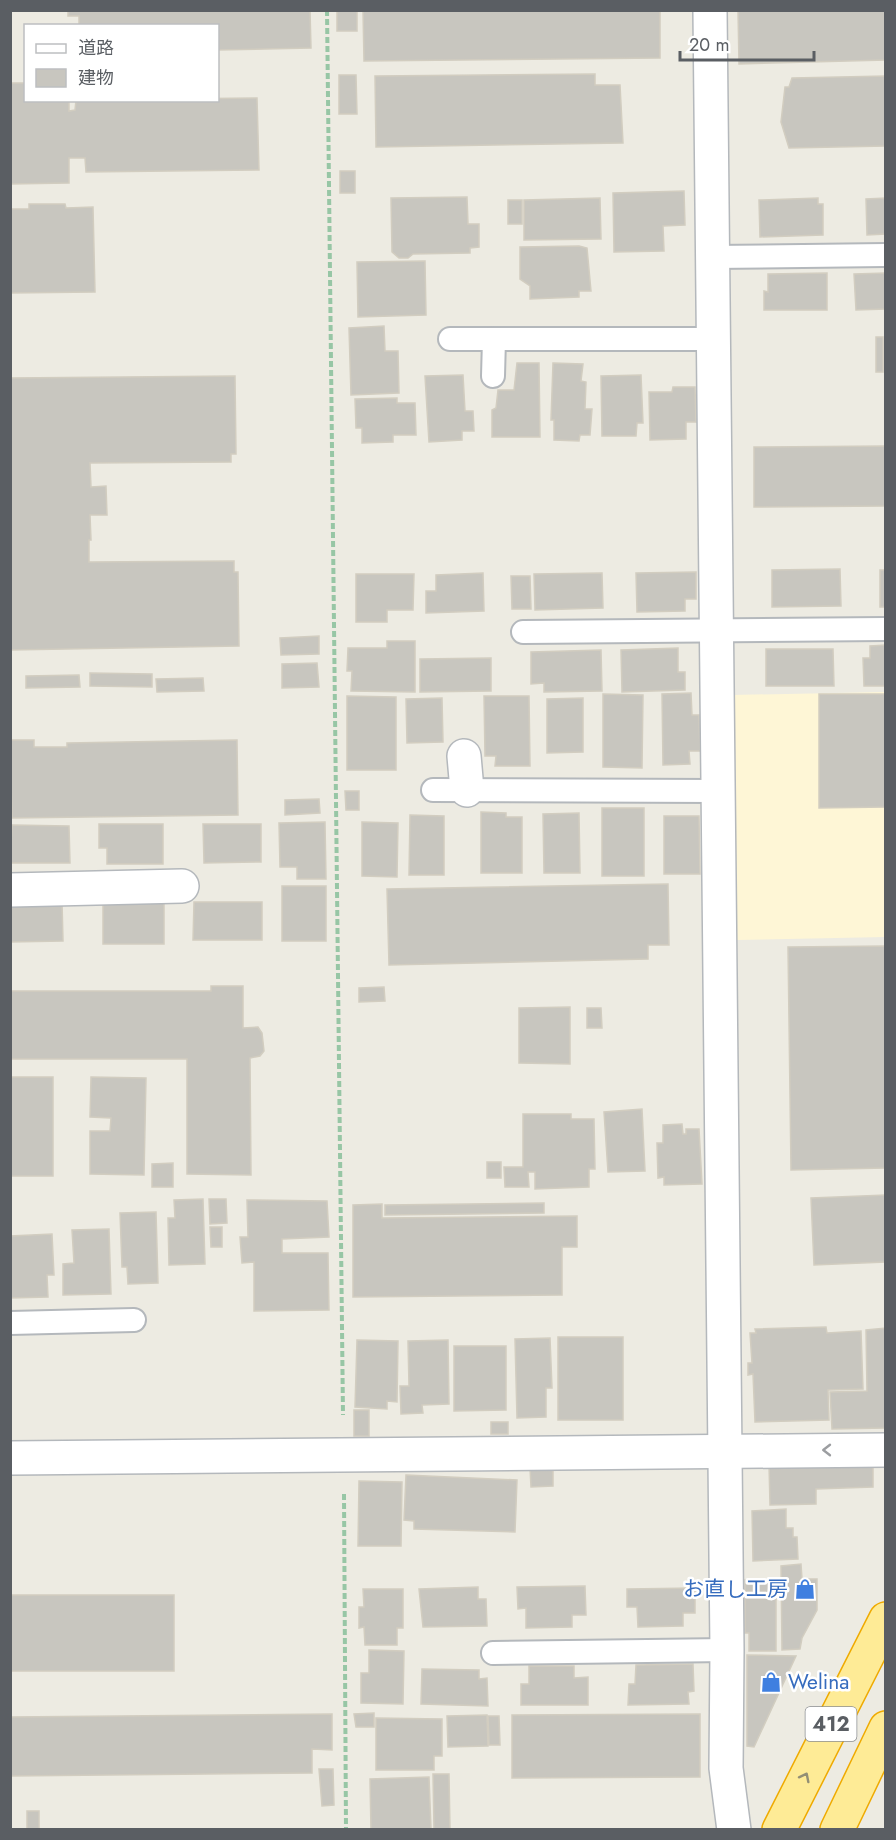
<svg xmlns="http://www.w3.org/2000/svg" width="896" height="1840" viewBox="0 0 896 1840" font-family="Jost,'Noto Sans JP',sans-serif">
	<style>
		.commercial { fill: #fef6d6 }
		.building { fill: #c8c6bf; stroke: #d2cdc0; stroke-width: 1.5 }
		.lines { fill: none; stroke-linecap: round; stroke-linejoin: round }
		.service-casing { stroke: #b4b8bc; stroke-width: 26 }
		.minor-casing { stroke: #b4b8bc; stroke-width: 36 }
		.trunk-casing { stroke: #efaa00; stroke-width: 36 }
		.path { stroke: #97c6a5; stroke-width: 4; stroke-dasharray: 6 3; stroke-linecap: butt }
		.service { stroke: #fff; stroke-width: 22 }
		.minor { stroke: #fff; stroke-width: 33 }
		.trunk { stroke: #feeb96; stroke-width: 33 }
		.oneway { stroke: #9c9ea1 }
		.oneway2 { stroke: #938f75 }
		.labels { text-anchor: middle; stroke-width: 5; stroke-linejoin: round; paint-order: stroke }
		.shield { fill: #fff; stroke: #8c8e92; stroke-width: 1.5 }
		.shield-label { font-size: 20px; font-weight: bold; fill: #5a5e63 }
		.shop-label { font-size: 21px; fill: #366cbe; stroke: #fff; text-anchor: end }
	</style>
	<rect width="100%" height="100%" fill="#edebe2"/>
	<path class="commercial" d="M885,692V937L737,940L732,695Z"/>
	<g class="building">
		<path d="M68,10H310L311,48L218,50V26H79V16H68Z"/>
		<rect x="337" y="10" width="20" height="21"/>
		<path d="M363,10H660V58L364,61Z"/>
		<path d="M738,10H886V60L739,64Z"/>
		<path d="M595,74V85H620L623,143L376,147L375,76Z"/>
		<path d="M339,75H356L357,114H339Z"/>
		<path d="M886,76V146L789,148L781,122L785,87H789L792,78Z"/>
		<path d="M10,83H26V100H69V111L75,110L76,100L257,98L259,170L86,172L85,158H69V183L10,184Z"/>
		<rect x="340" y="171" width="15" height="22"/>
		<path d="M684,191L685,225L663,226L664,251L614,252L613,193Z"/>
		<path d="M467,197L468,224H479V247L470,248V253L413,254L408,258H399L392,252L391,198Z"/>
		<path d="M600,198L601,239L524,240V200Z"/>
		<path d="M818,198V204H823V235L760,237L759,200Z"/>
		<path d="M886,198V234L867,235L866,199Z"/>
		<rect x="508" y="200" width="14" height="24"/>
		<path d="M29,204H65L66,208L93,207L95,292L10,293V209H29Z"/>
		<path d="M579,246L587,248L591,291H579V297L530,299V286L520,279V247Z"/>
		<path d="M425,261L426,315L358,317L357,262Z"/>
		<path d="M827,273V310H764V291L768,292V274Z"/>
		<path d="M886,273V309L856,310L854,274Z"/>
		<path d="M384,326L385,351H398L399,393L351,395L349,328Z"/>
		<rect x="876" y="337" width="7" height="35"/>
		<path d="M517,363H539L540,437H492V410L496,408L498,390H514Z"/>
		<path d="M553,363L583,364L581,381L586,382L585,409H592L590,435H580L579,441L554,440V420H551Z"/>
		<path d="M463,375L465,411H473L474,431H462V440L429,442L425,376Z"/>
		<path d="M641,375L643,423H637L636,436H602L601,376Z"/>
		<path d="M235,376L236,454H231V462L90,463L91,487L106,486L107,515H90L91,540H89V562L234,561V572H238L239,646L10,650V378Z"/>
		<path d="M673,387H695L696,422H686V439L650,440L649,392H672Z"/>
		<path d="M397,398V403H415L416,435H393V442L362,443V428H356L355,399Z"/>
		<path d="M886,446V506L754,507V447Z"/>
		<path d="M840,569L841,606L772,607V570Z"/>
		<rect x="880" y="570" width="6" height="37"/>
		<path d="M696,572V599H685V611L637,612L636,573Z"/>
		<path d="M483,573L484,611L426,613V591H436V575Z"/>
		<path d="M602,573L603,608L535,610L534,574Z"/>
		<path d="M356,574H414L413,610H387V622H356Z"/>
		<path d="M511,576H530L531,609H512Z"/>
		<path d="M319,636V654L281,655L280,638Z"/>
		<path d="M387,641H415V692L351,691L352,671H347L348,648H387Z"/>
		<path d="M886,645V686H864L863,658H870V646Z"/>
		<path d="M678,648V672H685V690L622,692L621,650Z"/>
		<path d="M766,649H833L834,686H766Z"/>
		<path d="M601,650L602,691L544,692V683L531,684V652Z"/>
		<path d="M491,658V691L420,692V659Z"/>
		<path d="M317,663L319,687L282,688V664Z"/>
		<path d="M90,673L152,674V687L90,686Z"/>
		<path d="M79,675L80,687L26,688V676Z"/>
		<path d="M203,678L204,691L157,692L156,679Z"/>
		<path d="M691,693L692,715H699L700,751H689L690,764L663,765L662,694Z"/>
		<path d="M603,694L643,695L642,768L603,767Z"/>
		<path d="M819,694H886V807L819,808Z"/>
		<path d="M347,696L396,697V770H347Z"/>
		<path d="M484,696H529L530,766H495L496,756H485Z"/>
		<path d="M442,698L443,742L407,743L406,699Z"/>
		<path d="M583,698V752L547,753V699Z"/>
		<path d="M10,740H34V747H67V743L237,740L238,815L12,818Z"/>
		<path d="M345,791H359V810H346Z"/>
		<path d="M319,799L320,813L285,815V800Z"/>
		<rect x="602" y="808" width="42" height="68"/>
		<path d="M481,812L506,813V817H522V873H481Z"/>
		<path d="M579,813L580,873H544L543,814Z"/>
		<path d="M410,815L444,816V875H409Z"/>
		<path d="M664,816H699L700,874H664Z"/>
		<path d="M325,822L326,879H297V867H280L279,823Z"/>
		<path d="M362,822L398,823L397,877L362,876Z"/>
		<path d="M99,824H163V864H107V848H99Z"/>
		<path d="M203,824H261V862L204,863Z"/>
		<path d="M12,825L69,826L70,863H10Z"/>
		<path d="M668,884L669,945H648V959L389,965L387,889Z"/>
		<rect x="282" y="886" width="44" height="55"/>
		<path d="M62,901L63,941L10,942V902Z"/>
		<path d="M194,902H262V940H193Z"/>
		<rect x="103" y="903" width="61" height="41"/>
		<path d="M886,946V1168L791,1170L788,947Z"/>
		<path d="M211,986H243V1028L258,1027L262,1033L264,1051L260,1056L250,1058L251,1175L187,1174V1059H10V991H211Z"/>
		<path d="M384,987L385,1001L359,1002V988Z"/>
		<path d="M570,1007V1064L519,1063V1008Z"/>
		<path d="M587,1008H601L602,1028H587Z"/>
		<rect x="10" y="1077" width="43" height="99"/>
		<path d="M91,1077L146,1078L144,1175L90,1174V1131H110L111,1118L90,1117Z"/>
		<path d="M642,1109L645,1171L608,1172L604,1112Z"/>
		<path d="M523,1114H571V1119H594L595,1169H589V1187L535,1189V1172H528L529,1187H505L504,1167H523Z"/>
		<path d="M682,1124L683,1134H686V1129H699L702,1184L664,1185V1177L658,1178L657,1143H663V1125Z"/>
		<rect x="487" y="1162" width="14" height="16"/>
		<path d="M173,1163V1187H152V1164Z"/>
		<path d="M886,1195V1262L814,1265L811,1198Z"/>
		<path d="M203,1199L205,1264L169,1265L168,1218H175L174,1200Z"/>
		<path d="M209,1199H226L227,1223L210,1224Z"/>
		<path d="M247,1200L327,1201L329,1237L282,1239V1253H328L329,1310L254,1311V1262L242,1263L240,1237H248Z"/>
		<path d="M544,1203V1213L385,1215V1205Z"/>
		<path d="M382,1204V1218L577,1216V1247H562V1295L353,1297V1205Z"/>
		<path d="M156,1212L158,1283L128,1284L127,1267H122L120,1213Z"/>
		<path d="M210,1227H222V1247H211Z"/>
		<path d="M109,1229L111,1294L63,1295V1264L74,1263L72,1230Z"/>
		<path d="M52,1234L54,1275H47L48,1297L10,1298V1236Z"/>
		<path d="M826,1327L827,1333L861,1331L863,1389L828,1390L829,1420L755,1422L753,1374L748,1375V1363H752L750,1333H756L755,1329Z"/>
		<path d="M886,1328V1428L832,1429L830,1392L867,1391L866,1330Z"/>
		<rect x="558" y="1337" width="65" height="83"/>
		<path d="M550,1338L552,1388H546V1417L517,1418L515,1339Z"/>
		<path d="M357,1340L398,1341L397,1402L387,1401V1409L355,1407Z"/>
		<path d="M448,1340L449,1404L422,1405L423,1413L401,1414L400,1386H409L408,1341Z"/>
		<path d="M454,1346H506V1410L454,1411Z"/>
		<rect x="354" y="1410" width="15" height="26"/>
		<rect x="491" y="1422" width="17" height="12"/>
		<path d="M873,1461V1487L816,1489V1504L770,1505L769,1464Z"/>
		<path d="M553,1467V1486L531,1487L530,1468Z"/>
		<path d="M406,1475L517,1480L515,1532L414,1529V1521L404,1520Z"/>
		<path d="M359,1481L402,1482L401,1546H358Z"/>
		<path d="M786,1509V1528H793V1537H797L798,1559L753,1561L752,1511Z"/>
		<path d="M801,1564L802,1579H817V1610L802,1638L800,1649L782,1650L781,1566Z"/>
		<path d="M745,1580L771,1581L770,1597L776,1596V1651H749V1633H745Z"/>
		<path d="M585,1586L586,1615H572V1627L526,1628V1608L518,1609L517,1587Z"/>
		<path d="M478,1587V1599H486L487,1626L423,1627L419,1589Z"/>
		<path d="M695,1588V1613H683V1626L638,1627L637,1607H627V1589Z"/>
		<path d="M363,1589H403V1628H397V1645H365L364,1627L359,1628V1607H364Z"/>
		<rect x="10" y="1595" width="164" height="76"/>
		<path d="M369,1650L404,1651L403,1704L361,1703V1673H369Z"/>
		<path d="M747,1655L796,1656L754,1747L747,1746Z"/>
		<path d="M693,1664L694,1691L688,1692L689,1704L628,1705L629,1684H635L636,1665Z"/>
		<path d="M529,1666H574V1678L588,1677V1705H521V1684H529Z"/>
		<path d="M422,1669L479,1670V1679L487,1678L488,1706L421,1704Z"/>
		<path d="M374,1713V1727H356L354,1714Z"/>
		<path d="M332,1714V1750L312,1749V1773L11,1776L10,1717Z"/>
		<path d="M700,1714V1777L512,1778V1715Z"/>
		<path d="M487,1715L488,1746L448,1747L447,1716Z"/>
		<path d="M488,1716H499L500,1745H489Z"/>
		<path d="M376,1718L442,1719V1756H434V1770H376Z"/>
		<path d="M319,1769H333L334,1805L322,1806Z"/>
		<path d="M433,1774H449L450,1830H434Z"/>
		<path d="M429,1777L431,1829L371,1830L370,1779Z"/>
		<rect x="27" y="1811" width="12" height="19"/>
	</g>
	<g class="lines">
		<g class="service-casing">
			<g id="service">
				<path d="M712,257L886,255"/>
				<path d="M450,339H713"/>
				<path d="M493,376L494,339"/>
				<path d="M523,632L886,629"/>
				<path d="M433,790L718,791"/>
				<path d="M10,1323L134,1320"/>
				<path d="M493,1653L727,1650"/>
			</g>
		</g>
		<g class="minor-casing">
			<g id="minor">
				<path d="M710,10L727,1650L726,1768L734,1830"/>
				<path d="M464,756L467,790"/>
				<path d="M10,890L182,886"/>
				<path d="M10,1458L886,1450"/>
			</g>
		</g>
		<g class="trunk-casing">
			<g id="trunk">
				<path d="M779,1830L886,1619"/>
				<path d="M837,1830L886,1728"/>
			</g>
		</g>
		<g class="path">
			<path d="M327,10L343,1415"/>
			<path d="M344,1494L346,1830"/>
		</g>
		<use href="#service" class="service"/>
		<use href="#minor" class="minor"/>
		<use href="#trunk" class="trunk"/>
	</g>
	<defs><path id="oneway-chevron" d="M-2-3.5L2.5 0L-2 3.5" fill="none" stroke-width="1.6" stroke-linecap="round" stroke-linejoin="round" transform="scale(1.5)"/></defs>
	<use class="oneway" href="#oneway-chevron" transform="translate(827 1450) rotate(-180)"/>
	<use class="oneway2" href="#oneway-chevron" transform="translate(805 1777) rotate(-63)"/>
	<defs>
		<g id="shop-bare" transform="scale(1.62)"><path d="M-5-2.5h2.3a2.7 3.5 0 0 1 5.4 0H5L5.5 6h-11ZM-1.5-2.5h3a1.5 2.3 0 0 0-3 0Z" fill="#3f7fe0" stroke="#fff" stroke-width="2.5" paint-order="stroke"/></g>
	</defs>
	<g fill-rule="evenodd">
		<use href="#shop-bare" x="805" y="1589"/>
		<use href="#shop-bare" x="771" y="1682"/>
	</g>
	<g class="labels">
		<rect class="shield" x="805.5" y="1707" width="51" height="34" rx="4.5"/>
		<g class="shield-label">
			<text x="831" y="1731">412</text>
		</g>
		<g class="shop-label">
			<text x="788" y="1596">お直し工房</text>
			<text x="788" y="1689" text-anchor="start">Welina</text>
		</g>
	</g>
	<rect width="896" height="1840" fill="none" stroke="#5a5e63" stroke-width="24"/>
	<rect x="24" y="24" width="195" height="78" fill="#ffffff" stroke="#bdbfc1" stroke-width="1.5"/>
	<rect x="36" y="44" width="30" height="9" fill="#ffffff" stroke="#bdbfc1" stroke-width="1.5"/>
	<text x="78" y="54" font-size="18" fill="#5a5e63">道路</text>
	<rect x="36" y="69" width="30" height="18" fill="#c8c6bf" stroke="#bdbfc1" stroke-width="1.5"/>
	<text x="78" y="84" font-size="18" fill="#5a5e63">建物</text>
	<path d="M680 51v9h134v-9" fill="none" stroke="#5a5e63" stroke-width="3"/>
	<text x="689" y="51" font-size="18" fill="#5a5e63" stroke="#ffffff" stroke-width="4.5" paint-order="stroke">20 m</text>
</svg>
